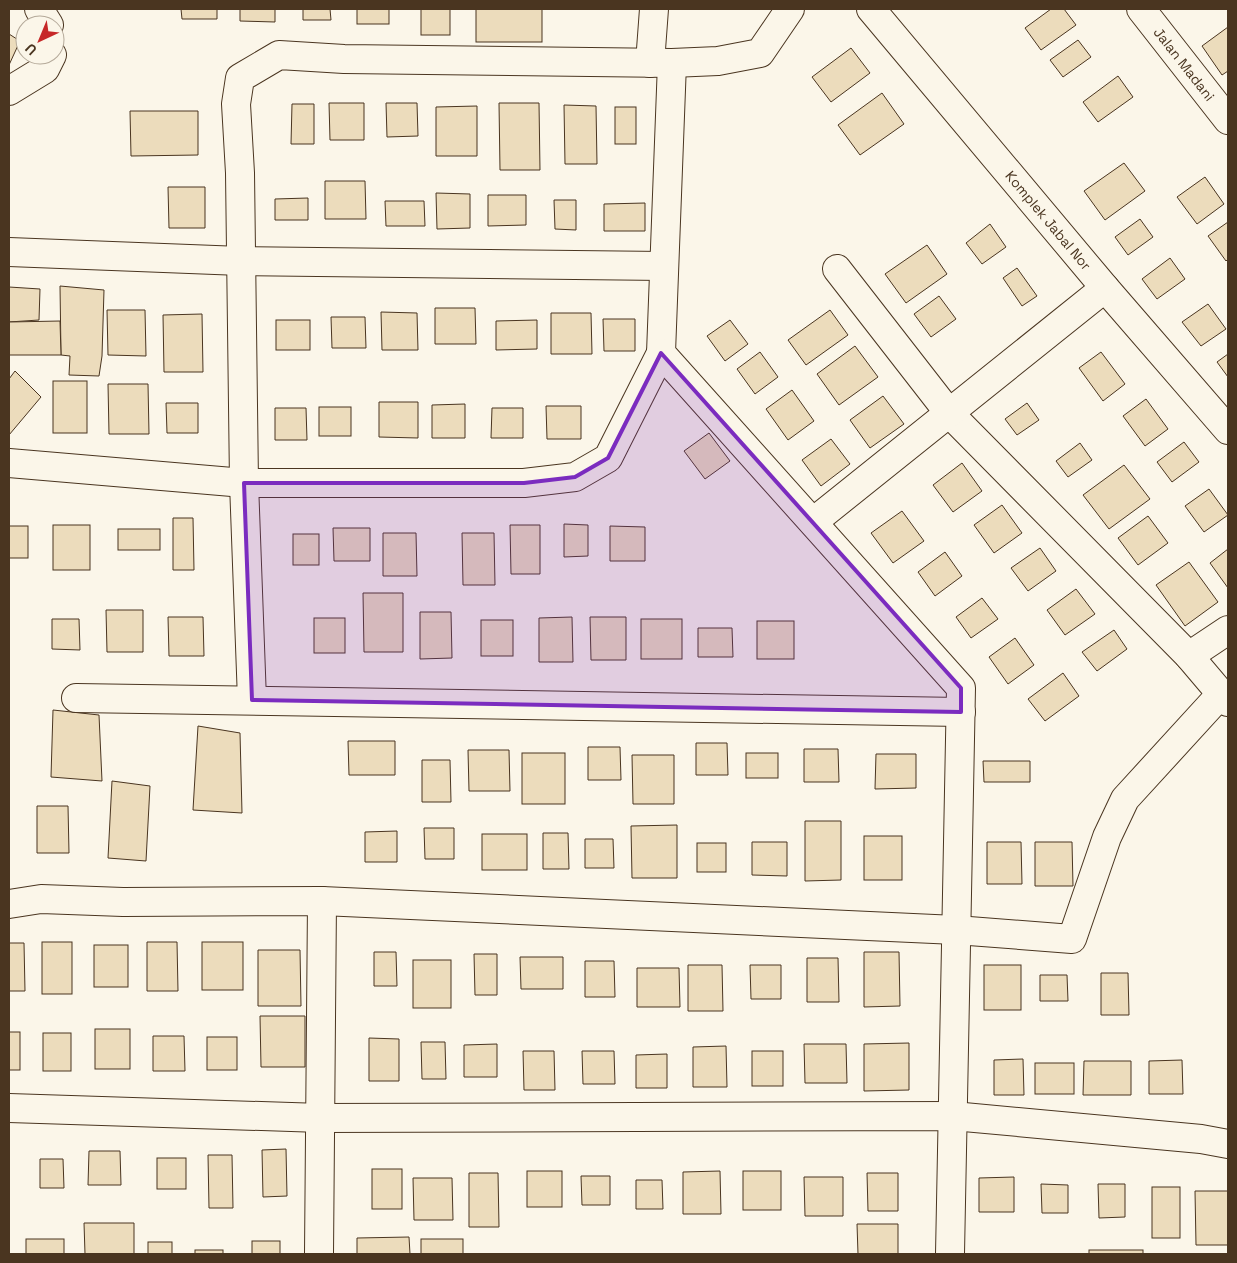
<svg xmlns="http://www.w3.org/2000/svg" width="1237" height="1263" viewBox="0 0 1237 1263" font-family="'Space Grotesk',sans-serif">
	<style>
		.building { fill: #ecdcbc; stroke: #4a3520 }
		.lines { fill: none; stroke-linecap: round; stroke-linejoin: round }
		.minor-casing { stroke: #4a3520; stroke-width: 30 }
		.minor { stroke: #fbf6e9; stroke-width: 28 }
		.marked { fill: #7b2cbf; fill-opacity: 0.2; stroke: #7b2cbf; stroke-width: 4; stroke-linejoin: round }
		.labels { text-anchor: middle; stroke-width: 4; stroke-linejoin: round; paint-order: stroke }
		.street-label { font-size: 14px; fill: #4a3520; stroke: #fbf6e9 }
	</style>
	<rect width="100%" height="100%" fill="#fbf6e9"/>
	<g class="building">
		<path d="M181,9H217V19H182Z"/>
		<path d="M240,9H275V22L240,21Z"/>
		<path d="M303,9H330L331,20H303Z"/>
		<rect x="357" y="9" width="32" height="15"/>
		<rect x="421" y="9" width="29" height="26"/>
		<rect x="476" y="9" width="66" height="33"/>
		<path d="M1051,9H1064L1076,25L1041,50L1025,28Z"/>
		<path d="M1228,27V71L1222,75L1202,46Z"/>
		<path d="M9,34L20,41L9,65Z"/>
		<path d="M1078,40L1091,57L1063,77L1050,60Z"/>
		<path d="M851,48L870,73L831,102L812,77Z"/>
		<path d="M1118,76L1133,97L1098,122L1083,102Z"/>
		<path d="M882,93L904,124L860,155L838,125Z"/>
		<path d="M329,103H364V140H330Z"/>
		<path d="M386,103H417L418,136L387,137Z"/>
		<path d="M499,103H539L540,170H500Z"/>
		<path d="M292,104H314V144H291Z"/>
		<path d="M564,105L596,106L597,164H565Z"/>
		<path d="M477,106V156H436V107Z"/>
		<rect x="615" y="107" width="21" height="37"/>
		<path d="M130,111H198V155L131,156Z"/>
		<path d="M1124,163L1145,191L1105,220L1084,191Z"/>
		<path d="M1205,177L1224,204L1197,224L1177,197Z"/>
		<path d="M325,181H365L366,219H325Z"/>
		<path d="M168,187H205V228H169Z"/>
		<path d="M436,193L470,194V228L437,229Z"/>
		<path d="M488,195H526V225L488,226Z"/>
		<path d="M308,198V220H275V199Z"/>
		<path d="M554,200H576V230L555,229Z"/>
		<path d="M385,201H424L425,226H386Z"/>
		<path d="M645,203V231H604V204Z"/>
		<path d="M1140,219L1153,237L1128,255L1115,237Z"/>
		<path d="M1228,222V259L1226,261L1208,236Z"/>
		<path d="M990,224L1006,247L982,264L966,243Z"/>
		<path d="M927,245L947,274L906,303L885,274Z"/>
		<path d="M1170,258L1185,279L1157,299L1142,279Z"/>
		<path d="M1017,268L1037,296L1022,306L1003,278Z"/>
		<path d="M60,286L104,290L102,356L99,376L69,375L70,356L61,355Z"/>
		<path d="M9,287L40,289L39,320L9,322Z"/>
		<path d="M939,296L956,319L931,337L914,314Z"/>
		<path d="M1208,304L1226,329L1201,346L1182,322Z"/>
		<path d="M435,308H475L476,344H435Z"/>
		<path d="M107,310H145L146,356L108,355Z"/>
		<path d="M830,310L848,335L806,365L788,340Z"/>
		<path d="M381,312L417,313L418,350H382Z"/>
		<path d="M551,313H591L592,354H551Z"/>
		<path d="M202,314L203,372H164L163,315Z"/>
		<path d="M331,317H365L366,348H332Z"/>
		<path d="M603,319H635V351H604Z"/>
		<rect x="276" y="320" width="34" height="30"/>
		<path d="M537,320V349L496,350V321Z"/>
		<path d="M730,320L748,344L725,361L707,336Z"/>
		<path d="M60,321L61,355H9V322Z"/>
		<path d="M855,346L878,377L839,405L817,374Z"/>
		<path d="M760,352L778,377L755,394L737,369Z"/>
		<path d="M1101,352L1125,384L1103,401L1079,368Z"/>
		<path d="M1228,354V377L1217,362Z"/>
		<path d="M15,371L41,397L9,435V379Z"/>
		<rect x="53" y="381" width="34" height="52"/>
		<path d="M108,384H148L149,434H109Z"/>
		<path d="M792,390L814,421L788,440L766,409Z"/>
		<path d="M883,396L904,424L870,448L850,420Z"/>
		<path d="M1146,399L1168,429L1145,446L1123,416Z"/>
		<path d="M379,402H418V438L379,437Z"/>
		<path d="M166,403H198V433H167Z"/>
		<path d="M1027,403L1039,420L1017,435L1005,419Z"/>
		<path d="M465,404V438H432V405Z"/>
		<path d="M546,406H581V439H547Z"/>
		<rect x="319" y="407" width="32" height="29"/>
		<path d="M275,408H306L307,440H275Z"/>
		<path d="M492,408H523V438H491Z"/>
		<path d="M709,433L730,461L705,479L684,451Z"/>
		<path d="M831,439L850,464L821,486L802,460Z"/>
		<path d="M1184,442L1199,462L1172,482L1157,462Z"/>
		<path d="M1080,443L1092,460L1068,477L1056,461Z"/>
		<path d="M962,463L982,491L953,512L933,485Z"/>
		<path d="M1124,465L1150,499L1109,529L1083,495Z"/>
		<path d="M1209,489L1228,515L1204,532L1185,506Z"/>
		<path d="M1002,505L1022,533L994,553L974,525Z"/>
		<path d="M902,511L924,541L893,563L871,533Z"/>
		<path d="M1148,516L1168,543L1138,565L1118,538Z"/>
		<path d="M173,518H193L194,570H173Z"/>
		<path d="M564,524L588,525V556L564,557Z"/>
		<rect x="53" y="525" width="37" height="45"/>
		<path d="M510,525H540V574H511Z"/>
		<rect x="9" y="526" width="19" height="32"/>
		<path d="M610,526L645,527V561H610Z"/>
		<path d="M333,528H370V561H334Z"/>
		<rect x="118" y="529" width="42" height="21"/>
		<path d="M383,533H416L417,576H383Z"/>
		<path d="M462,533H494L495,585H463Z"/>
		<rect x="293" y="534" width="26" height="31"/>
		<path d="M1040,548L1056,571L1028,591L1011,568Z"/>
		<path d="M1228,549V588L1210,563Z"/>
		<path d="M945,552L962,576L935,596L918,572Z"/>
		<path d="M1189,562L1218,602L1185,626L1156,585Z"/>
		<path d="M1076,589L1095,614L1065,635L1047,610Z"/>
		<path d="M363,593H403V652H364Z"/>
		<path d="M982,598L998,619L971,638L956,617Z"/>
		<path d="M106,610H143V652H107Z"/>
		<path d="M420,612H451L452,658L420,659Z"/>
		<path d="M168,617H203L204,656H169Z"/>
		<path d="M572,617L573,662H539V618Z"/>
		<path d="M590,617H626V660H591Z"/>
		<rect x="314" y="618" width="31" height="35"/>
		<path d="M52,619H79L80,650L52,649Z"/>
		<rect x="641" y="619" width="41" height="40"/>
		<rect x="481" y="620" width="32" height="36"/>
		<rect x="757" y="621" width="37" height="38"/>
		<path d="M698,628H732L733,657H698Z"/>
		<path d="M1114,630L1127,649L1097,671L1082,652Z"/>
		<path d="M1015,638L1034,665L1008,684L989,657Z"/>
		<path d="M1063,673L1079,696L1045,721L1028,699Z"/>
		<path d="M53,710L99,715L102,781L51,777Z"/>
		<path d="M198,726L240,733L242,813L193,810Z"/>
		<path d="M348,741H395V775H349Z"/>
		<path d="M696,743H727L728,775H696Z"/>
		<path d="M588,747H620L621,780H588Z"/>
		<path d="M804,749H838L839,782H804Z"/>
		<path d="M468,750H509L510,791H469Z"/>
		<rect x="522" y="753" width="43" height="51"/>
		<rect x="746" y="753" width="32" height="25"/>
		<path d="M876,754H916V788L875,789Z"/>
		<path d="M632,755H674V804H633Z"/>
		<path d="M422,760H450L451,802H422Z"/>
		<path d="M983,761H1030V782H984Z"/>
		<path d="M112,781L150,786L146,861L108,858Z"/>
		<path d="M37,806H68L69,853H37Z"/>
		<path d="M805,821H841V880L805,881Z"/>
		<path d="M677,825V878H632L631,826Z"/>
		<path d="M424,828H454V859H425Z"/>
		<path d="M397,831V862H365V832Z"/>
		<path d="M543,833H568L569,869H543Z"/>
		<rect x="482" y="834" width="45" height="36"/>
		<rect x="864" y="836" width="38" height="44"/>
		<path d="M585,839H613L614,868H585Z"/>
		<path d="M752,842H787V876L752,875Z"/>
		<path d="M987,842H1021L1022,884H987Z"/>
		<path d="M1035,842H1072L1073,886H1035Z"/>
		<rect x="697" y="843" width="29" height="29"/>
		<rect x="42" y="942" width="30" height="52"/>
		<path d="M147,942H177L178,991H147Z"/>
		<rect x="202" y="942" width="41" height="48"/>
		<path d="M9,943H24L25,991H9Z"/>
		<rect x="94" y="945" width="34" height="42"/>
		<path d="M258,950H300L301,1006H258Z"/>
		<path d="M374,952H396L397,986H374Z"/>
		<path d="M864,952H899L900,1006L864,1007Z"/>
		<path d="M474,954H497V995H475Z"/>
		<path d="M520,957H563V989H521Z"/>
		<path d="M807,958H838L839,1002H807Z"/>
		<rect x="413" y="960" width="38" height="48"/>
		<path d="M585,961H614L615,997H585Z"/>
		<path d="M688,965H722L723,1011H688Z"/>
		<path d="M750,965H781V999H751Z"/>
		<rect x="984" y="965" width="37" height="45"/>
		<path d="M637,968H679L680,1007H637Z"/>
		<path d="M1101,973H1128L1129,1015H1101Z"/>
		<path d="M1040,975H1067L1068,1001H1040Z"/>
		<path d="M260,1016H305V1067H261Z"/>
		<rect x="95" y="1029" width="35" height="40"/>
		<rect x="9" y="1032" width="11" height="38"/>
		<rect x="43" y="1033" width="28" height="38"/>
		<path d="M153,1036H184L185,1071H153Z"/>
		<rect x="207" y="1037" width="30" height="33"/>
		<path d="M369,1038L399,1039V1081H369Z"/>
		<path d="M421,1042H445L446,1079H422Z"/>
		<path d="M909,1043V1090L864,1091V1044Z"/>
		<path d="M497,1044V1077H464V1045Z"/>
		<path d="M804,1044H846L847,1083H805Z"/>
		<path d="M726,1046L727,1087H693V1047Z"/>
		<path d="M523,1051H554L555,1090H524Z"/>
		<path d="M582,1051H614L615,1084H583Z"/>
		<rect x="752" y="1051" width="31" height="35"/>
		<path d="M667,1054V1088H636V1055Z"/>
		<path d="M1023,1059L1024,1095H994V1060Z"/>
		<path d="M1182,1060L1183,1094H1149V1061Z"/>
		<path d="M1084,1061H1131V1095H1083Z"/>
		<rect x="1035" y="1063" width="39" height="31"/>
		<path d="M286,1149L287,1196L263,1197L262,1150Z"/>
		<path d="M89,1151H120L121,1185H88Z"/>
		<path d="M208,1155H232L233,1208H209Z"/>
		<rect x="157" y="1158" width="29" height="31"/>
		<path d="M40,1159H63L64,1188H40Z"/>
		<rect x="372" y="1169" width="30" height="40"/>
		<rect x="527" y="1171" width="35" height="36"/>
		<path d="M720,1171L721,1214H683V1172Z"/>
		<rect x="743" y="1171" width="38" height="39"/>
		<path d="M469,1173H498L499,1227H469Z"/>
		<path d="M867,1173H898V1211H868Z"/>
		<path d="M581,1176H610V1205H582Z"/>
		<path d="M804,1177H843V1216H805Z"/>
		<path d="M1014,1177V1212H979V1178Z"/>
		<path d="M413,1178H452L453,1220H414Z"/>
		<path d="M636,1180H662L663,1209H636Z"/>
		<path d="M1041,1184L1068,1185V1213H1042Z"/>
		<path d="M1098,1184H1125V1217L1099,1218Z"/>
		<rect x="1152" y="1187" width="28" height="51"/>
		<path d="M1195,1191H1228V1245H1196Z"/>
		<path d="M84,1223H134V1254H85Z"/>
		<path d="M857,1224H898V1254H858Z"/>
		<path d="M409,1237L410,1254H357V1238Z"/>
		<rect x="26" y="1239" width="38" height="15"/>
		<rect x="421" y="1239" width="42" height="15"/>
		<rect x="252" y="1241" width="28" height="13"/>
		<rect x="148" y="1242" width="24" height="12"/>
		<rect x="195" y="1250" width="28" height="4"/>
		<rect x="1089" y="1250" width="54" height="4"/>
	</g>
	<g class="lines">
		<g class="minor-casing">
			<g id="minor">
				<path d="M39,9L49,25"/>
				<path id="s1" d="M871,9L1105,288L1228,430"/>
				<path id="s2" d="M1141,9L1228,120"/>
				<path d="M650,63L654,9"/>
				<path d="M672,63L661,353L961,688L950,1254"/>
				<path d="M9,91L45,69L52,55"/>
				<path d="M9,252L241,261L664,266"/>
				<path d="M837,269L949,413L1189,656L1228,702"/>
				<path d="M9,463L244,483H524L575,477L608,458L661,353"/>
				<path d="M813,522L1105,288"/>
				<path d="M1189,656L1228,630"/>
				<path d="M76,698L961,712"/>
				<path d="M252,700L244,483L240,173L236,104L240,78L279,55L344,59L672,63L718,61L760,53L790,9"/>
				<path d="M9,904L41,899L123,902L322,901L956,930L1072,939L1107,837L1125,799L1221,694"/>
				<path d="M9,1108L321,1118L953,1116L1201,1139L1228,1144"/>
				<path d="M319,1254L322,901"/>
			</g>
		</g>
		<use href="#minor" class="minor"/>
	</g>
	<path class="marked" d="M661,353L961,688V712L252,700L244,483H524L575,477L608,458Z"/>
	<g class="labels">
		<g class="street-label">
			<text dy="5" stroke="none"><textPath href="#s2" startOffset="70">Jalan Madani</textPath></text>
			<text dy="5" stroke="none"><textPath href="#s1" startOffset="276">Komplek Jabal Nor</textPath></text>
		</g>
	</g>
	<rect width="1237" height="1263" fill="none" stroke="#4a3520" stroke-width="20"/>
	<g transform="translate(40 40) rotate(224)"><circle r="24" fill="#fbf6e9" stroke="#b4a999"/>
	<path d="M0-4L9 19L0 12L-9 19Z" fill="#c62828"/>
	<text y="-8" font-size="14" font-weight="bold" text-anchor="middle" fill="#4a3520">U</text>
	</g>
</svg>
